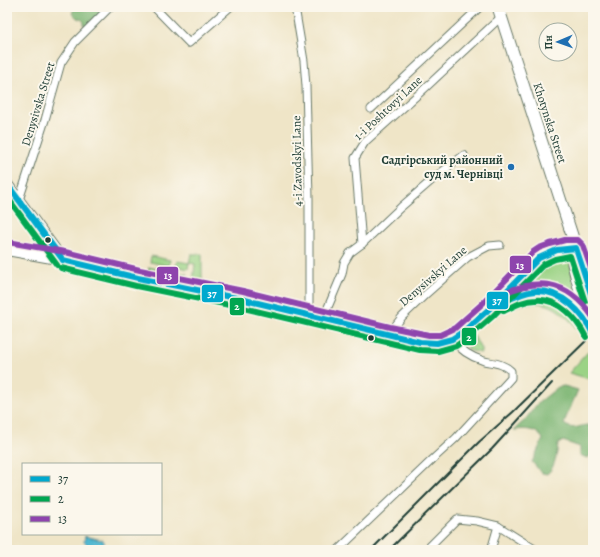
<svg xmlns="http://www.w3.org/2000/svg" width="600" height="557" viewBox="0 0 600 557" font-family="Alegreya,serif">
	<style>
		.green { fill: #9bd385; stroke: #5d885c }
		.forest { fill: #7cb572; stroke: #4e7953 }
		.water { fill: #51b7d0; stroke: #387a82 }
		.lines { fill: none; stroke-linecap: round; stroke-linejoin: round }
		.minor-casing { stroke: #687867; stroke-width: 9 }
		.secondary-casing { stroke: #687867; stroke-width: 12 }
		.trunk-casing { stroke: #687867; stroke-width: 13 }
		.minor { stroke: #fff; stroke-width: 7 }
		.secondary { stroke: #fff; stroke-width: 10 }
		.trunk { stroke: #fff; stroke-width: 11 }
		.rail { stroke: #1f3d34; stroke-width: 2 }
		.bus-1-casing { stroke: #fbf7ec; stroke-width: 9 }
		.bus-2-casing { stroke: #fbf7ec; stroke-width: 9 }
		.bus-3-casing { stroke: #fbf7ec; stroke-width: 9 }
		.bus-1 { stroke: #00a9ce; stroke-width: 6 }
		.bus-2 { stroke: #00a651; stroke-width: 6 }
		.bus-3 { stroke: #8e44ad; stroke-width: 6 }
		.poi-dot { fill: #1f6fb2; stroke: #fbf7ec; stroke-width: 1.5 }
		.bus-dot { fill: #1f3d34; stroke: #fbf7ec; stroke-width: 1.5 }
		.labels { text-anchor: middle; stroke-width: 4; stroke-linejoin: round; paint-order: stroke }
		.street-label { font-size: 12px; fill: #1f3d34; stroke: #fbf7ec }
		.poi-label { font-size: 12px; font-weight: bold; fill: #1f3d34; stroke: #fbf7ec; text-anchor: end }
		.line-badge { stroke: #fbf7ec; stroke-width: 1.5 }
		.badge-label { font-size: 11px; text-anchor: middle; font-weight: bold; fill: #fff }
	</style>
	<rect width="100%" height="100%" fill="#fbf7ec"/>
	<filter id="ink" filterUnits="userSpaceOnUse"><feTurbulence type="fractalNoise" baseFrequency=".025" numOctaves="2"/><feDisplacementMap in="SourceGraphic" scale="8" xChannelSelector="R" yChannelSelector="G"/><feConvolveMatrix kernelMatrix="1 2 1 2 8 2 1 2 1" color-interpolation-filters="sRGB"/></filter>
	<filter id="wash" filterUnits="userSpaceOnUse"><feTurbulence type="fractalNoise" baseFrequency=".012" numOctaves="4" result="noise"/><feDisplacementMap in="SourceGraphic" scale="16" xChannelSelector="R" yChannelSelector="G"/><feGaussianBlur stdDeviation="0.9" result="paint"/><feColorMatrix in="noise" values="0 0 0 0 0 0 0 0 0 0 0 0 0 0 0 0 0 1.4 0 .05"/><feComposite in="paint" operator="in"/></filter>
	<g filter="url(#wash)">
		<rect width="100%" height="100%" fill="#efe5c7"/>
		<g class="green">
			<path d="M191,254H202V282L193,281L195,264L189,263Z"/>
			<path d="M554,254H565L569,255L575,293C557,283 541,284 521,287L544,262Z"/>
			<path d="M151,256L170,260L169,266L150,262Z"/>
			<path d="M177,261L189,263L188,269L176,266Z"/>
			<path d="M149,267L168,271L167,277L148,273Z"/>
			<path d="M175,272L187,274L186,280L174,278Z"/>
			<path d="M541,295L560,301L576,316L588,331L583,336C566,316 553,298 523,304C516,306 509,308 503,312L501,310C514,301 525,296 541,295Z"/>
			<path d="M474,336L481,349V353L468,350V346L469,339Z"/>
			<path d="M593,346V380L569,373Z"/>
		</g>
		<g class="forest">
			<path d="M75,7H109L87,29L84,25V22L81,19L77,18L72,13Z"/>
			<path d="M564,386L578,390L565,420L564,424C576,433 581,422 593,426V454L587,458L580,455V447L563,441L558,444C557,454 555,468 547,474L542,473L532,462L543,439C536,428 525,429 514,430L525,420L537,404L558,387Z"/>
		</g>
		<path class="water" d="M85,536L102,540L104,541V549L91,548L84,542Z"/>
	</g>
	<g filter="url(#ink)">
		<g class="lines">
			<g class="minor-casing">
				<g id="minor">
					<path d="M154,7L189,43L230,7"/>
					<path d="M295,7L304,61L306,86L309,198V316"/>
					<path d="M371,109L480,7"/>
					<path d="M19,200L45,120L61,63L75,42L110,7"/>
					<path d="M362,244L355,158L365,142L422,91L501,17"/>
					<path d="M323,319L342,274L344,263L350,253L362,244L401,207L439,174L464,155"/>
					<path d="M388,335L402,317L425,295L468,257L489,246L500,245"/>
					<path d="M338,550L433,459L456,438L511,378V371C503,363 493,363 484,361C471,357 460,350 452,339"/>
					<path d="M426,550L457,519L477,521L498,526L536,550"/>
					<path d="M491,550L498,526"/>
				</g>
			</g>
			<g class="secondary-casing">
				<g id="secondary">
					<path d="M7,184L63,260"/>
					<path d="M7,250L63,260L138,278L241,299L420,342L442,343L452,339L460,335L488,310L539,258C551,250 562,248 576,248"/>
					<path d="M497,305C505,301 513,296 522,293C550,284 573,302 589,324"/>
				</g>
			</g>
			<g class="trunk-casing">
				<g id="trunk">
					<path d="M498,7L593,300"/>
					<path d="M576,248L574,254L573,264L584,307L593,334"/>
				</g>
			</g>
			<use href="#minor" class="minor"/>
			<use href="#secondary" class="secondary"/>
			<use href="#trunk" class="trunk"/>
			<g class="rail">
				<path d="M371,550L479,442L513,412L593,334"/>
				<path d="M389,550L492,449L552,383"/>
			</g>
			<g class="bus-1-casing">
				<g id="bus-1">
					<path d="M7,184L63,260"/>
					<path d="M63,260L138,278L241,299L420,342L437,343L452,339L464,331L488,310L539,258L557,250L576,248L593,300"/>
					<path d="M500,304C511,298 523,292 536,291C561,290 583,312 593,334"/>
				</g>
			</g>
			<g class="bus-2-casing">
				<g id="bus-2">
					<path d="M7,197L57,265"/>
					<path d="M61,268L136,286L239,307L420,350L438,351L456,346L469,337L493,316L544,264L555,259L570,256L585,302"/>
					<path d="M504,311C514,306 524,300 536,300C558,298 577,319 586,337"/>
				</g>
			</g>
			<g class="bus-3-casing">
				<g id="bus-3">
					<path d="M8,242L65,252L140,270L243,291L390,327L429,335H440L455,328L482,304L533,252L539,248L550,244L565,240H578L583,245L593,274"/>
					<path d="M495,297C536,277 566,278 593,317"/>
				</g>
			</g>
			<use href="#bus-1" class="bus-1"/>
			<use href="#bus-2" class="bus-2"/>
			<use href="#bus-3" class="bus-3"/>
		</g>
	</g>
	<circle class="poi-dot" cx="511" cy="167" r="4"/>
	<g class="bus-dot">
		<circle cx="48" cy="240" r="3.5"/>
		<circle cx="371" cy="338" r="3.5"/>
	</g>
	<g class="labels">
		<g class="street-label">
			<text transform="translate(38 104) rotate(-73)" y="4">Denysivska Street</text>
			<text transform="translate(388 108) rotate(-43)" y="4">1-i Poshtovyi Lane</text>
			<text transform="translate(550 123) rotate(72)" y="4">Khotynska Street</text>
			<text transform="translate(297 161) rotate(-91)" y="4">4-i Zavodskyi Lane</text>
			<text transform="translate(433 276) rotate(-41)" y="4">Denysivskyi Lane</text>
		</g>
		<g class="poi-label">
			<text x="503" y="164">Садгірський районний<tspan x="503" dy="14">суд м. Чернівці</tspan></text>
		</g>
	</g>
	<g class="line-badge">
		<rect x="509" y="255" width="23" height="19" rx="4" fill="#8e44ad"/>
		<rect x="156" y="266" width="23" height="19" rx="4" fill="#8e44ad"/>
		<rect x="201" y="284" width="23" height="19" rx="4" fill="#00a9ce"/>
		<rect x="486" y="291" width="23" height="19" rx="4" fill="#00a9ce"/>
		<rect x="229" y="297" width="16" height="19" rx="4" fill="#00a651"/>
		<rect x="461" y="327" width="16" height="19" rx="4" fill="#00a651"/>
	</g>
	<g class="badge-label">
		<text x="520" y="269">13</text>
		<text x="168" y="279">13</text>
		<text x="212" y="297">37</text>
		<text x="497" y="304">37</text>
		<text x="237" y="310">2</text>
		<text x="469" y="341">2</text>
	</g>
	<rect width="600" height="557" fill="none" stroke="#fbf7ec" stroke-width="24"/>
	<rect x="22" y="463" width="140" height="72" fill="#fbf7ec" stroke="#a3ada2"/>
	<rect x="30" y="476" width="20" height="6" fill="#00a9ce" stroke="#a3ada2"/>
	<text x="58" y="483" font-size="12" fill="#1f3d34">37</text>
	<rect x="30" y="496" width="20" height="6" fill="#00a651" stroke="#a3ada2"/>
	<text x="58" y="503" font-size="12" fill="#1f3d34">2</text>
	<rect x="30" y="516" width="20" height="6" fill="#8e44ad" stroke="#a3ada2"/>
	<text x="58" y="523" font-size="12" fill="#1f3d34">13</text>
	<g transform="translate(558 42) rotate(268)"><circle r="19" fill="#fbf7ec" stroke="#a3ada2"/>
	<path d="M0-3L7 15L0 10L-7 15Z" fill="#1f6fb2"/>
	<text y="-6" font-size="11" font-weight="bold" text-anchor="middle" fill="#1f3d34">Пн</text>
	</g>
</svg>
